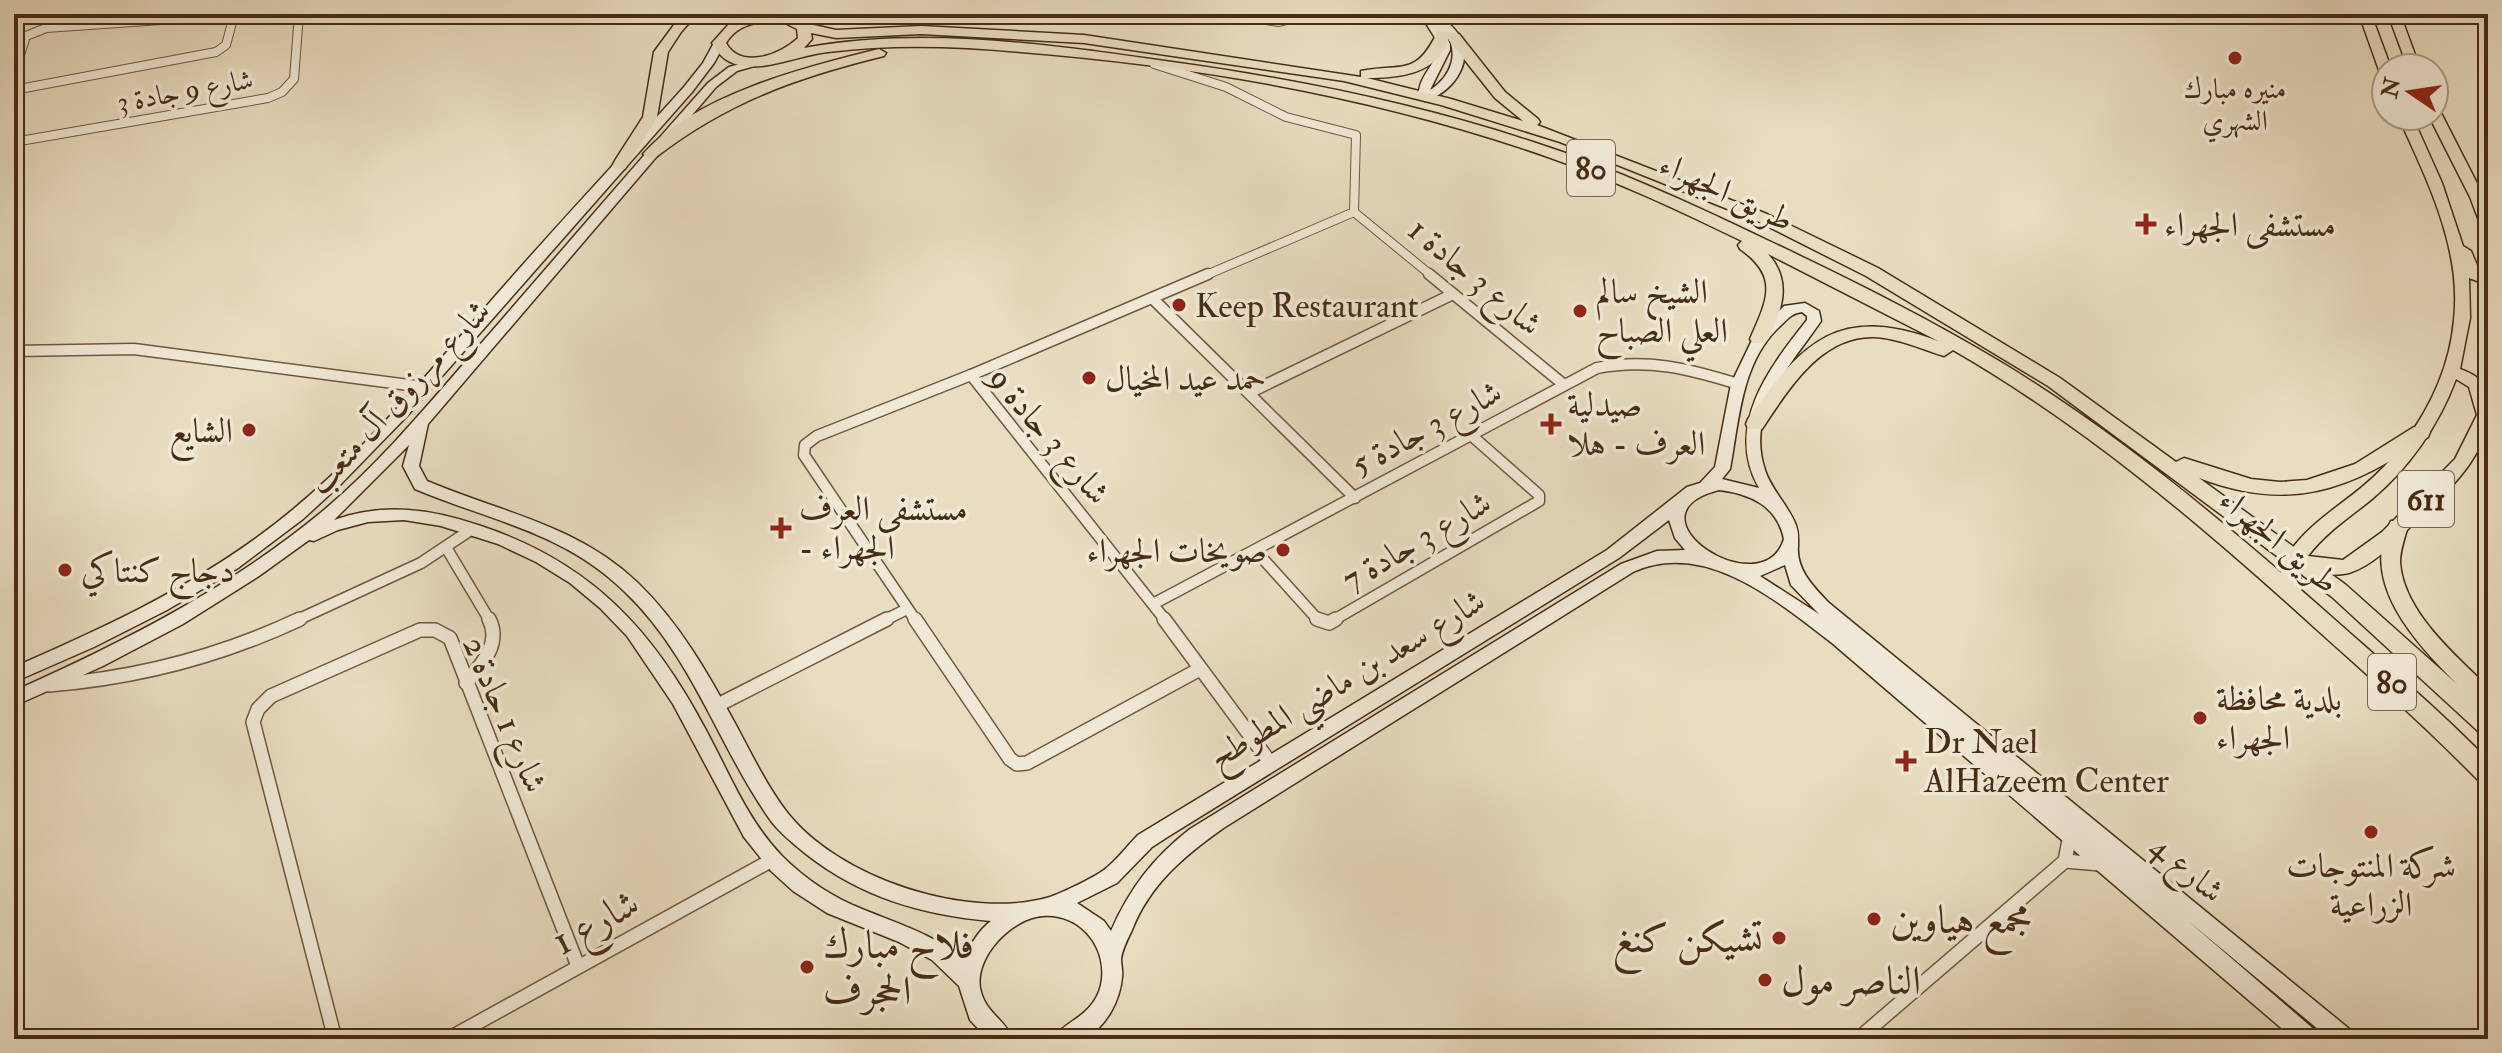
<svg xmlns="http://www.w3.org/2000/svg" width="2502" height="1053" viewBox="0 0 2502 1053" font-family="'IM FELL Double Pica',Amiri,serif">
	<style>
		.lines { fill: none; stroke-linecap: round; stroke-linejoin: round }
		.street-far2-casing { stroke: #70583f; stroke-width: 10 }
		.street-far1-casing { stroke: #70583f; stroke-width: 13 }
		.street-casing { stroke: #70583f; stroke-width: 16 }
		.secondary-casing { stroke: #472c14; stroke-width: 3 }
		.primary-casing { stroke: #472c14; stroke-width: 3 }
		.highway-casing { stroke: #472c14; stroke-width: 3 }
		.street-far2 { stroke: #f1e9d7; stroke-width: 8 }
		.street-far1 { stroke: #f1e9d7; stroke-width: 10 }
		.street { stroke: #f1e9d7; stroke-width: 13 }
		.secondary { fill: #f1e9d7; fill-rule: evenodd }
		.primary { fill: #e9ddc1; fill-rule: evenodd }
		.highway { fill: #e9ddc1; fill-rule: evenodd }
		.poi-dot { fill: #8f2418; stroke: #f1e9d7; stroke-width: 3 }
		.labels { text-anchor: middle; stroke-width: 7; stroke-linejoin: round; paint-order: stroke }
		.far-poi-label { font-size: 28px; fill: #472c14; stroke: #f1e9d7 }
		.far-street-label { font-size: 28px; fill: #472c14; stroke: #f1e9d7 }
		.shield { fill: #f1e9d7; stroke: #7a654e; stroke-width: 2 }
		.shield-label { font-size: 32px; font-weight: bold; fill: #472c14 }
		.street-label { font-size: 34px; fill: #472c14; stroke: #f1e9d7 }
		.poi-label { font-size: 34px; fill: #472c14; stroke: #f1e9d7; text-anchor: start }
		.near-poi-label { font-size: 40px; fill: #472c14; stroke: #f1e9d7; text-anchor: start }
		.near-street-label { font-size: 40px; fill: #472c14; stroke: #f1e9d7 }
	</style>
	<rect width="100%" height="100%" fill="#e9ddc1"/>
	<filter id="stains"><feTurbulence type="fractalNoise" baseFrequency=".0025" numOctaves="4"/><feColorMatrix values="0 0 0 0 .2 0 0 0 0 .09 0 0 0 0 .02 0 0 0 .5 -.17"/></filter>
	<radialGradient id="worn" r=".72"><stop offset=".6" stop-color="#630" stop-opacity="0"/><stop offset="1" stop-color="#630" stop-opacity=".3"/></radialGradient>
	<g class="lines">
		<g class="street-far2-casing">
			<g id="street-far2">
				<path d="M1224,14L1279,22L1310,14"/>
				<path d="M1154,64L1226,87L1286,117L1356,135L1354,212"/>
				<path d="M14,74L26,36L46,28L219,16L233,19L226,45L216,52L14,90"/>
				<path d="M14,142L268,98L282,92L294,79L299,14"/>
				<path d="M1354,212L1432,276"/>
				<path d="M1204,276L1354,212"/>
			</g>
		</g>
		<g class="street-far1-casing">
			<g id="street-far1">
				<path d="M1429,274L1563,384"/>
				<path d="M1152,298L1355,498"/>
				<path d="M14,351L134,349L424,387"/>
				<path d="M971,375L1166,621"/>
				<path d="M1249,393L1453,294"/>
				<path d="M447,549L490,621"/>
				<path d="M1255,550L1319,621"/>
				<path d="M1153,604L1597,368C1647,358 1690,369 1738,384"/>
				<path d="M295,621L421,563L472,529"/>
				<path d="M883,621L907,609"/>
				<path d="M916,621L804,455L805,445L817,436L971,375L1208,274"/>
				<path d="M1332,621L1539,501V495L1471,435"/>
			</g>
		</g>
		<g class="street-casing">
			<g id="street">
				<path d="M915,619L1010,759L1017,764L1027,763L1200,669"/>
				<path d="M1164,619L1269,761"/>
				<path d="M1317,619L1329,623L1336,619"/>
				<path d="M466,683C481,665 502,644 489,619"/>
				<path d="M49,685C138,678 219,657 300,619"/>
				<path d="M718,705L887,619"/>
				<path d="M2065,861L2100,864"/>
				<path d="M335,1039L253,722L258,709L271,696L420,630H435L450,638L578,966"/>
				<path d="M448,1039L772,860"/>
				<path d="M1858,1039L2065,861L2070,835"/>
			</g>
		</g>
		<g class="secondary-casing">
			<g id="secondary">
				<path d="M1420,14H1439C1446,21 1455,28 1460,37C1474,65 1451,93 1425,101L1419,97C1417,76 1438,64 1439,44ZM1444,31C1461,52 1451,77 1430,90L1450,50V44Z"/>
				<path d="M715,41L725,43L714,63L692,92L407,416L339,486L303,519L238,568L167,610L94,647L14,682V667C99,630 184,591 259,536C351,469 423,379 497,294C558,224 622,156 684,87L703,63Z"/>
				<path d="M761,58L765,59V63L737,71L716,87L428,424L419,466L427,481C502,513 576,524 638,583C681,625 709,675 737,727C752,755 767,786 786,811C838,879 969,921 1050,897C1064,892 1093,878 1104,870C1117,860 1127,846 1138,835L1607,550L1687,487L1700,483L1715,467L1731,384L1754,336L1784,306L1805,303L1819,311L1821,321C1791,365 1745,411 1765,470C1771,489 1787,504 1795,523C1799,532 1798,537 1798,546C1796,570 1814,587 1829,603L2353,1032L2357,1039H2330L2187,920L2317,1032L2321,1039H2294L1832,643C1777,601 1705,539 1633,572L1225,827C1185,855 1150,884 1132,930C1128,938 1122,950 1121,959C1121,965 1123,971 1122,977C1120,1002 1106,1025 1086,1039H1054C1062,1021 1093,1018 1101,985C1109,949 1081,913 1043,916C1012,918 975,956 980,988C985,1013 1004,1018 1013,1039H988L970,1020L959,986L932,960L899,942L827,913L793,891L771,871L744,837L673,704L627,636L600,608L570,583L536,562L498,544L441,526L404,520L368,522L338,530L314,541L309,540L259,576L183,624L103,666L14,706V691C122,643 226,590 318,515C380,464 432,400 485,339C559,254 633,167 708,83L729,67ZM1802,312L1807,316V320C1769,368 1724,426 1759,488L1722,479L1730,469C1739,421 1741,365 1777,329C1786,321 1791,313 1802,312ZM409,445L403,466L415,489C491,521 564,532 625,592C693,657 718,746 771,821C781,834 794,844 806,854C861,897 922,915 991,921C979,930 968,947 964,961C935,934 898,924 862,909C832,897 805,879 782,856C748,821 730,775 707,732C654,631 592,563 481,526C432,509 384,502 334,520ZM1719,490C1751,494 1777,506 1784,539C1763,608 1620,515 1719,490ZM1669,520L1675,538L1685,550L1657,551L1621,564L1190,829C1153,858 1130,888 1111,931L1104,921L1077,903L1117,883L1152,847L1169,836L1619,558ZM1785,565L1791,585L1819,614L1760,576Z"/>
			</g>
		</g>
		<g class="primary-casing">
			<g id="primary">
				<path d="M2359,14H2371L2391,68H2386V77L2380,73Z"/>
				<path d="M2388,14H2400L2420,68H2408Z"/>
				<path d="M2434,109L2441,113L2484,197L2488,207V230L2481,226L2470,197L2429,116H2434Z"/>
				<path d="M2398,116H2412L2442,183L2463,246L2471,251L2479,270L2488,274V285L2469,278L2470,318L2460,369C2476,375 2484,380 2487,398C2495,450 2452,487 2417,520C2398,539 2375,565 2349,573C2332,577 2316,573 2300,569L2301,593L2299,598H2285C2262,552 2333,512 2362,487C2378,474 2392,459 2404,443C2431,407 2450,365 2454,320C2462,248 2427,180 2398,116ZM2456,379L2469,387L2477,415L2455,459L2382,532L2343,560L2308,556C2325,533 2350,517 2372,499C2409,468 2439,425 2456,379Z"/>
			</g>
		</g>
		<g class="highway-casing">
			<g id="highway">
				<path d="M682,14H697L681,32L668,52L657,117L625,169H615L612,166L616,159L643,117L654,52Z"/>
				<path d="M738,14H786L809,24L836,30L921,26L1084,35L1361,77V71C1404,63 1416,77 1438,31L1459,34L1505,92L1538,119L1540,122L1537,125L1767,214L1878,268L2060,378L2176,462L2184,458L2251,479L2280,482L2307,480L2355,464L2414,427H2428L2430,432L2428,437C2350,490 2291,513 2199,478L2346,585L2457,684C2416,643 2358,582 2391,521H2405L2408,526C2405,537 2400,550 2400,562C2403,611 2455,655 2488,687V710L2485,709L2488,712V736L2480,733L2332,597L2048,386L1866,276L1755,220L1560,142L1441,105L1344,81L1084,43L921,34L836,38L811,33L812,39L804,48C925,26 1052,45 1172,62C1295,79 1415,103 1533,142C1614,168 1692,204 1769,241C1849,279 1928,318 2004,364C2123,437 2230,527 2334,619C2386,665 2439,710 2488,760V785L2480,782C2427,728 2371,678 2315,628C2203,526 2085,426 1953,350L1944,356C1924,350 1905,341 1884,338C1825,329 1790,387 1762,429H1748L1746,424L1748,419C1803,341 1839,304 1938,341L1768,254C1793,281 1782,314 1765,343H1753L1750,339C1767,300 1780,277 1740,249L1738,245L1742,241C1678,210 1614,180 1548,157C1379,98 1199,66 1021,52C957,46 892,44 828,52C801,55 771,69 745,66C728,64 720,57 712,43ZM781,21L797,29L798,38C780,55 741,70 726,43C737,24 760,20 781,21ZM1448,39L1495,98L1523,121L1451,99L1367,78C1398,78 1439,74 1448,39Z"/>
				<path d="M879,49L886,53L884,56C798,77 727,102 656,157L651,159L643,154C695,95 805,67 879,49Z"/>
			</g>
		</g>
		<use href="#street-far2" class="street-far2"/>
		<use href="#street-far1" class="street-far1"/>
		<use href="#street" class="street"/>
		<use href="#secondary" class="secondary"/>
		<use href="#primary" class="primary"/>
		<use href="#highway" class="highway"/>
	</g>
	<g class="poi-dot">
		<circle cx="2235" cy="58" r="8"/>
		<path d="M2142 212h8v8h8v8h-8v8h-8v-8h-8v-8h8z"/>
		<circle cx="1179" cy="305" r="8"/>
		<circle cx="1580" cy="311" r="8"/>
		<circle cx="1089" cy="378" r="8"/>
		<path d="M1547 412h8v8h8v8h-8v8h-8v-8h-8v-8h8z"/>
		<circle cx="249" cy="430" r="8"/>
		<path d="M777 516h8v8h8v8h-8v8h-8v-8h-8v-8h8z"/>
		<circle cx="1283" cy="550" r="8"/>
		<circle cx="65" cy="570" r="8"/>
		<circle cx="2200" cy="718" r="8"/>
		<path d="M1902 749h8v8h8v8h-8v8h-8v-8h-8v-8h8z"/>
		<circle cx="2371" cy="832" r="8"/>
		<circle cx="1874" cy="919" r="8"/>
		<circle cx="1779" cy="938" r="8"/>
		<circle cx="807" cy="967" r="8"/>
		<circle cx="1765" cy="980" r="8"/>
	</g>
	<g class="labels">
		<g class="far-poi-label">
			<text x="2235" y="98">منيره مبارك<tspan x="2235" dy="32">الشهري</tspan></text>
		</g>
		<g class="far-street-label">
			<text transform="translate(185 90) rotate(-10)" y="10">شارع 9 جادة 3</text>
		</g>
		<g class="shield">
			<rect x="1567" y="140" width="48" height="56" rx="6"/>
			<rect x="2398" y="471" width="56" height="56" rx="6"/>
			<rect x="2368" y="654" width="48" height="56" rx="6"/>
		</g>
		<g class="shield-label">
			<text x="1591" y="179">80</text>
			<text x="2426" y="510">611</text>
			<text x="2392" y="693">80</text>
		</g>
		<g class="street-label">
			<text transform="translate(1727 191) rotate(25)" y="12">طريق الجهراء</text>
			<text transform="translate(1476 276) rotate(40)" y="12">شارع 3 جادة 1</text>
			<text transform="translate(398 396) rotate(-47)" y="12">شارع مرزوق آل متعب</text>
			<text transform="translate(1426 427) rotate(-28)" y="12">شارع 3 جادة 5</text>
			<text transform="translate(1050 435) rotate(50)" y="12">شارع 3 جادة 9</text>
			<text transform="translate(1416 540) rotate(-30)" y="12">شارع 3 جادة 7</text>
			<text transform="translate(2280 540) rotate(40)" y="12">طريق الجهراء</text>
			<text transform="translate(1346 678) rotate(-31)" y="12">شارع سعد بن ماضي المطوطح</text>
			<text transform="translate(506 714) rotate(67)" y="12">شارع 1 جادة 2</text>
			<text transform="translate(2188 868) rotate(40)" y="12">شارع 4</text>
		</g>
		<g class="poi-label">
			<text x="2164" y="236">مستشفى الجهراء</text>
			<text x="1596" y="303">الشيخ سالم<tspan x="1596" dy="39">العلي الصباح</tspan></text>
			<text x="1195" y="317">Keep Restaurant</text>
			<text x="1105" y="390">حمد عيد المخيال</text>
			<text x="1567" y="416">صيدلية<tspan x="1567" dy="39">العرف - هلا</tspan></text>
			<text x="233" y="442" text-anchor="end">الشايع</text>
			<text x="799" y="520">مستشفى العرف<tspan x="799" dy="39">- الجهراء</tspan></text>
			<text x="1267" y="562" text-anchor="end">صويخات الجهراء</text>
			<text x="81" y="582">دجاج كنتاكي</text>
			<text x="2216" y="710">بلدية محافظة<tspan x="2216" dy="39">الجهراء</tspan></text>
			<text x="1924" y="753">Dr Nael<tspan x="1924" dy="39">AlHazeem Center</tspan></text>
			<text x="2371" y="877" text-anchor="middle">شركة المنتوجات<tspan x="2371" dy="39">الزراعية</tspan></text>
		</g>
		<g class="near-poi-label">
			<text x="1890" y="933">مجمع هياوين</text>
			<text x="1763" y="952" text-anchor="end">تشيكن كنغ</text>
			<text x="823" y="958">فلاح مبارك<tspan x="823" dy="46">الحجرف</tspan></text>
			<text x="1781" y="994">الناصر مول</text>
		</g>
		<g class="near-street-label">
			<text transform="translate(595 921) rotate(-29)" y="14">شارع 1</text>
		</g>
	</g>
	<rect width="2502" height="1053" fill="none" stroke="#e9ddc1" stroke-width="48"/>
	<rect x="16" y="16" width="2470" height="1021" fill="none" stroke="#472c14" stroke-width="4"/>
	<rect x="24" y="24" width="2454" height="1005" fill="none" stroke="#472c14" stroke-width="2"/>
	<g transform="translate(2410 92) rotate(283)"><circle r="38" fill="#f1e9d7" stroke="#ad9d89" stroke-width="2"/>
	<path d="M0-6L14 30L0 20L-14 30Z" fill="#8f2418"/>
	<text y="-12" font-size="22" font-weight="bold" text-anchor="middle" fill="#472c14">N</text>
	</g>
	<rect width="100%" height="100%" filter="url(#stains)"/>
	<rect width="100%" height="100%" fill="url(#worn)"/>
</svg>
